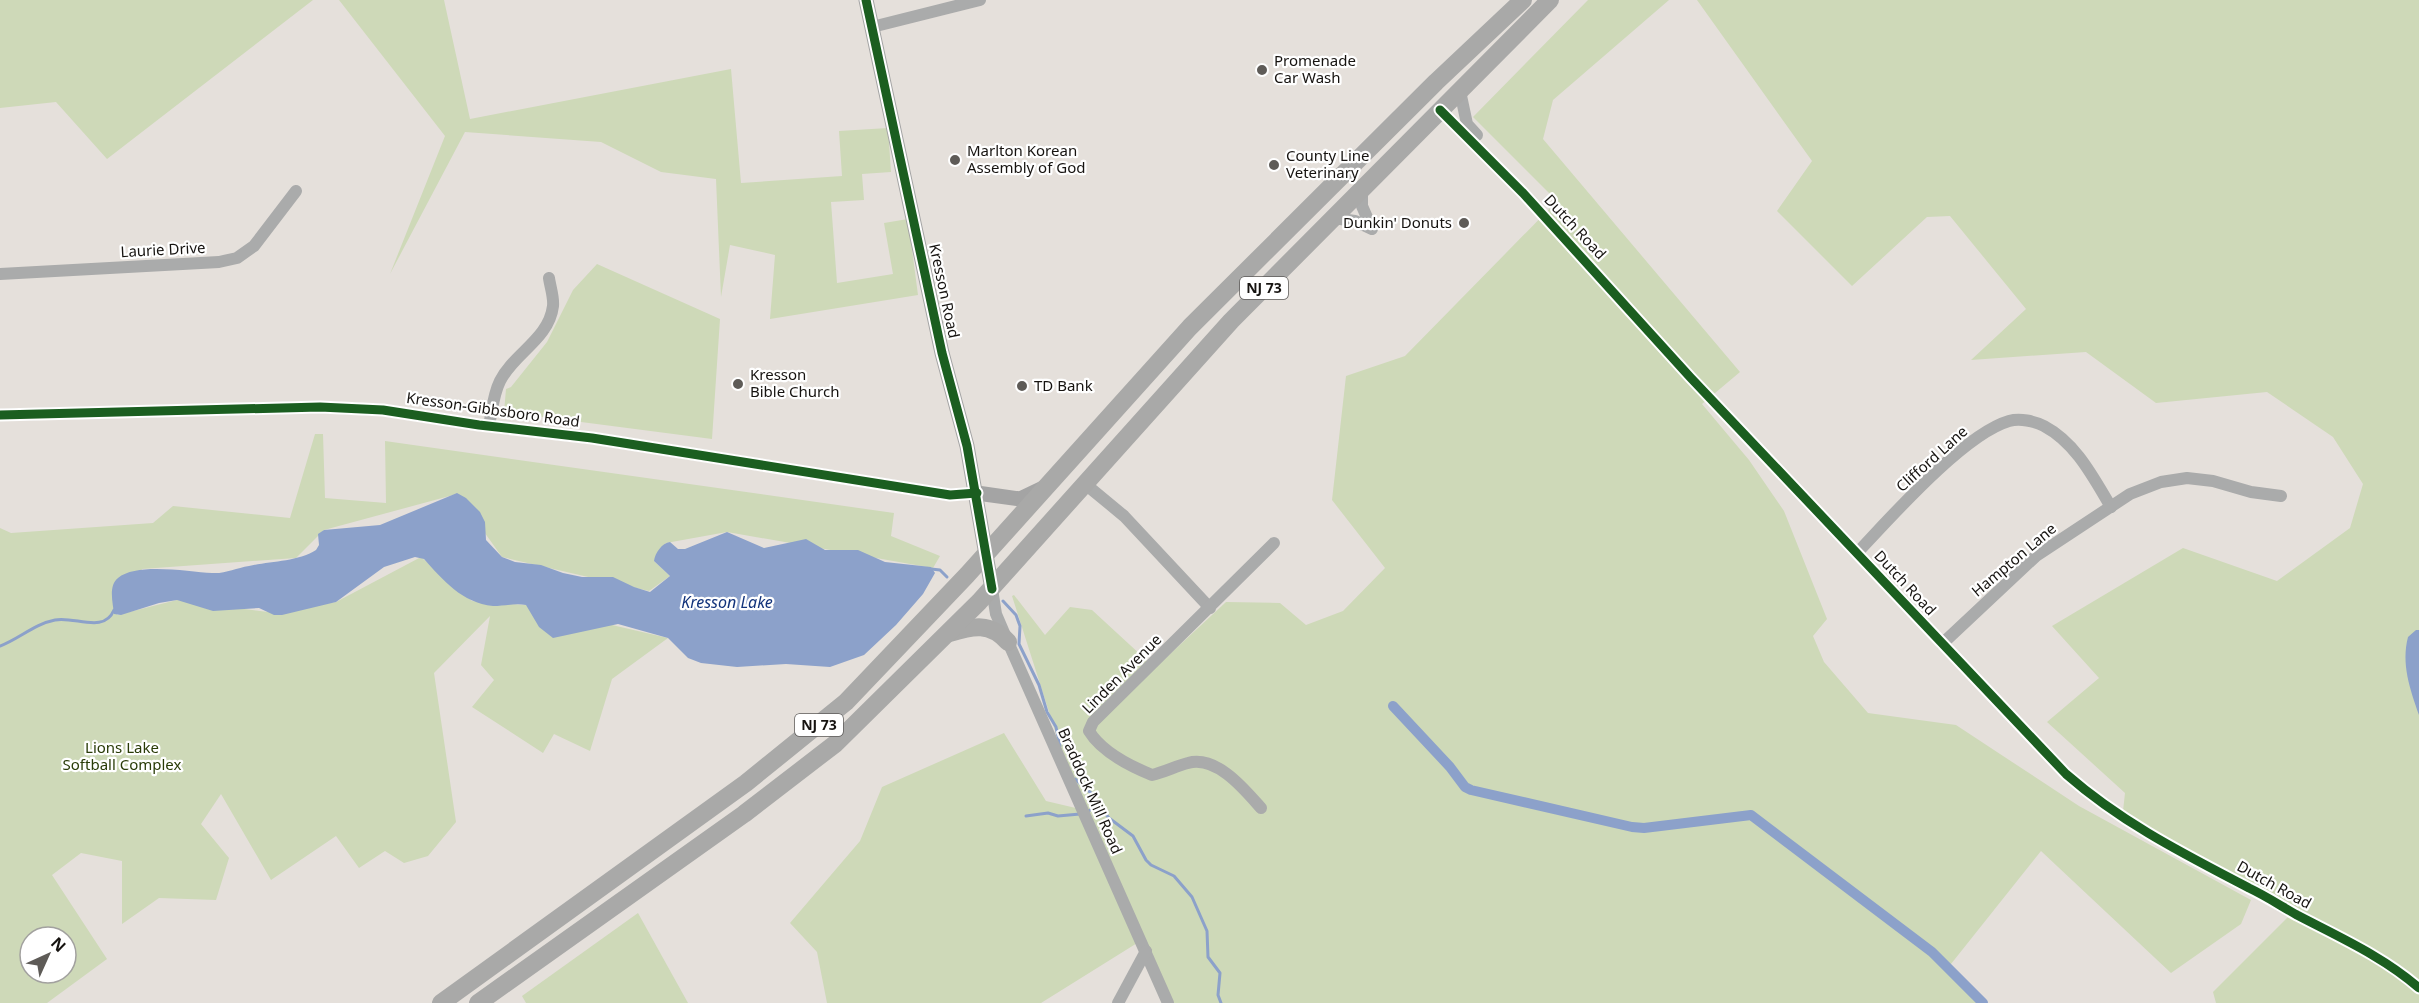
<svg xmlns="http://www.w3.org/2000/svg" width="2419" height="1003" viewBox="0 0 2419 1003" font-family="'Noto Sans',sans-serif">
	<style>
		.green { fill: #ced9b8; fill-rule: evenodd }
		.water { fill: #8ca1ca }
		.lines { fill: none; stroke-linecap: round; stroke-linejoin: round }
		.stream { stroke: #8ca1ca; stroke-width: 3 }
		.canal { stroke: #8ca1ca; stroke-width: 10 }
		.minor { stroke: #aaabab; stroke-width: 12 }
		.major { stroke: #a4a4a4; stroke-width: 15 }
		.highway { stroke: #a9a9a8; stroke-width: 18 }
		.cycleway-casing { stroke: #fff; stroke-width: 13 }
		.cycleway { stroke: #1b5e20; stroke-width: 9 }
		.poi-dot { fill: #5e5b57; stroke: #fff; stroke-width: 2 }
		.labels { text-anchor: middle; stroke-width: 4.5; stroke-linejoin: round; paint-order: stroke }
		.shield { fill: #fff; stroke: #5c5a58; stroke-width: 1.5 }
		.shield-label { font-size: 14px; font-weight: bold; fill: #161310 }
		.poi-label { font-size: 15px; fill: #161310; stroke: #fff; text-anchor: start }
		.street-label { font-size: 15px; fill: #161310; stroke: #fff }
		.park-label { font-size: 15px; fill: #293b07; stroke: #fff }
		.water-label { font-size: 16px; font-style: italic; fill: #12337b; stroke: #fff }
	</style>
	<rect width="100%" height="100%" fill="#e5e0db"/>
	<g class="green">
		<path d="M0,0H313L107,159L56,102L0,108Z"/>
		<path d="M339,0H444L470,119L731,69L741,183L842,176L839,131L888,128L891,172L862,174L864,200L831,202L837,283L893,274L884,223L908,219L918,295L770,319L775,255L730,245L721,297L716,179L661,172L601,142L465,132L390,274L445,136Z"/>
		<path d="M1588,0H1669L1553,100L1543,139L1740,372L1702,404L1749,460L1784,511L1827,619L1813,636L1824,662L1868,713L1956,725L2079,806L2251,900L2241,924L2171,973L2041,851L1947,969L1986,1003H1169L1142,940L1041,1003H827L817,952L790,923L860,841L882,787L1004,733L1046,801L1080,809L1012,596L1014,595L1045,635L1070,607L1092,610L1155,668L1226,602L1280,603L1306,625L1343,611L1385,568L1332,500L1346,376L1405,356L1557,201L1473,117Z"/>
		<path d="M1697,0H2419V1003H2216L2213,992L2289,916L2123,811L2125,793L2047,722L2099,678L2052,626L2183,548L2277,581L2350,528L2363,484L2333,437L2267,392L2156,403L2086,352L1971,360L2026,309L1950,216L1927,217L1852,286L1777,211L1812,161Z"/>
		<path d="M597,264L720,319L712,439L504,412L506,389L511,387L547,342L573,290Z"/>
		<path d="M315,434H323L325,498L386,503L385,441L894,513L891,536L940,556L933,568L727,532L666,543L654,561L670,576L649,591L502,557L457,494L324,530L296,558L142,569L117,615L177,600L268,612L336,602L421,557L472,601L526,605L668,638L612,679L590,751L554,734L543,753L472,707L494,680L481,665L490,616L434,673L456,822L428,856L404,863L385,851L359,868L336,836L271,880L221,794L201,824L229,858L216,900L159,898L122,924V861L81,853L52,875L107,959L47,1003H0V528L11,533L153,523L173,506L290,518ZM30,937H66V973H30Z"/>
		<path d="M638,913L688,1003H526L522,996Z"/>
	</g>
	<g class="water">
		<path d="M457,493L466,498L480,512L485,522L486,540L502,557L515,562L541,565L563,573L582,577H613L634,587L650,592L670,576L654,561C655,553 662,543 670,542L678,549H685L727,532L764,548L806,539L825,550H858L885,562L931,567L935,573L923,594L896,625L864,655L830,667L786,664L737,667L701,663L688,658L668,638L618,624L553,638L539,627L526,605C515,603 504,606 493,606C462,603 443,580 424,559L415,557L384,567L336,602L282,615H274L259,608L213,611L177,600L159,603L121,615L114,614C113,603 108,586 118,578C137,562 189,572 212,573C225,574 236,568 249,566C270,561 297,562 316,550L319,545L318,534L324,530L380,525Z"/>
		<path d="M2416,630H2419V715C2410,689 2401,664 2408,637Z"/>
	</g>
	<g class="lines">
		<g class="stream">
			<path d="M931,569L940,570L947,577"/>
			<path d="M1003,601L1016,615L1020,626L1019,644L1039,685L1047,712L1056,727L1060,746"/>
			<path d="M0,646C19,639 34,624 55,620C75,616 104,634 114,610"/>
			<path d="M1075,779L1091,793L1099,806L1109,818L1133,836L1146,860L1151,865L1174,876L1192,897L1207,931L1208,957L1220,973L1218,995L1221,1003"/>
			<path d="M1086,812L1099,806"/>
			<path d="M1026,816L1048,813L1058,816L1080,814"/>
		</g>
		<path class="canal" d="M1393,706L1450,767L1465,787L1471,790L1632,827L1644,828L1751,815L1932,952L1983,1003"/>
		<g class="minor">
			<path d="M872,27L980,0"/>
			<path d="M1460,91L1467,124L1477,135"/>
			<path d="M1440,110L1523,193L1690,377L2066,774C2122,823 2184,854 2249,888C2266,896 2281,906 2297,915C2339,937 2384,957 2419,988"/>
			<path d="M1333,218L1355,221L1372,229L1362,206V189"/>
			<path d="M0,274L219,262L237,258L254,246L296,191"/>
			<path d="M0,415L320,407L383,410L479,425L592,438L950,495L977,493"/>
			<path d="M489,426C492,411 493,395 500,381C514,353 549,339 553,306C554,297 550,286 549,278"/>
			<path d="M1084,483L1124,516L1210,608"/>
			<path d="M1857,553C1890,518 1964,434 2009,421C2020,418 2034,421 2044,426C2076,443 2093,477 2111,507"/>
			<path d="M992,589L996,614L1008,642L1168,1003"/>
			<path d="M1942,644L2036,556L2130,494L2161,482L2187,478L2213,481L2251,492L2281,496"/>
			<path d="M1261,808C1245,790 1217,755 1188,763C1176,766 1165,772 1152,775C1130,766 1101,751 1089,731L1093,722L1274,543"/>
			<path d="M1118,1003L1146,951"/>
		</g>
		<g class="major">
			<path d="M866,0L942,353L967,446L992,589"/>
			<path d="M977,493L1020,499L1043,488"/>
		</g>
		<g class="highway">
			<path d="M950,633C973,626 990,622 1008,642"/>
			<path d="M441,1003L746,783L846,702L967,575L1190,327L1436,82L1523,0"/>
			<path d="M478,1003L744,814L835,744L979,602L1231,321L1550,0"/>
		</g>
		<g class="cycleway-casing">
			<g id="cycleway">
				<path d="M866,0L942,353L967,446L992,589"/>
				<path d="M1440,110L1523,193L1690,377L2066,774C2122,823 2184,854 2249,888C2266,896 2281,906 2297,915C2339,937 2384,957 2419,988"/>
				<path d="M0,415L320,407L383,410L479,425L592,438L950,495L977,493"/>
			</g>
		</g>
		<use href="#cycleway" class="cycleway"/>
	</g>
	<g class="poi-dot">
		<circle cx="1262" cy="70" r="6"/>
		<circle cx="955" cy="160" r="6"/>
		<circle cx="1274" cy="165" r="6"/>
		<circle cx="1464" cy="223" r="6"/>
		<circle cx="738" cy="384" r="6"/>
		<circle cx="1022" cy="386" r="6"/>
	</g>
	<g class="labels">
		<g class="shield">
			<rect x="1240" y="277" width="48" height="22" rx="4.5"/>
			<rect x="795" y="714" width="48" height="22" rx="4.5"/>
		</g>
		<g class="shield-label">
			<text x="1264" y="293">NJ 73</text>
			<text x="819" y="730">NJ 73</text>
		</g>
		<g class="poi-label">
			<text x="1274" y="66">Promenade<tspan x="1274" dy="17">Car Wash</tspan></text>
			<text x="967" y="156">Marlton Korean<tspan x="967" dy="17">Assembly of God</tspan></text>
			<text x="1286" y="161">County Line<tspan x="1286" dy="17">Veterinary</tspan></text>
			<text x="1452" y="228" text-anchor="end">Dunkin' Donuts</text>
			<text x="750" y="380">Kresson<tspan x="750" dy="17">Bible Church</tspan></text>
			<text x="1034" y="391">TD Bank</text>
		</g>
		<g class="street-label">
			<text transform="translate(1575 227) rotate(47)" y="5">Dutch Road</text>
			<text transform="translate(163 250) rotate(-3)" y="5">Laurie Drive</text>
			<text transform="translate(944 291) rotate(78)" y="5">Kresson Road</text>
			<text transform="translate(493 410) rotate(8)" y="5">Kresson-Gibbsboro Road</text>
			<text transform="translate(1932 459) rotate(-42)" y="5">Clifford Lane</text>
			<text transform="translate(2014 560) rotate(-40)" y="5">Hampton Lane</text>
			<text transform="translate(1905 583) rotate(47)" y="5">Dutch Road</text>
			<text transform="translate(1122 674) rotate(-45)" y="5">Linden Avenue</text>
			<text transform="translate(1090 791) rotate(66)" y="5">Braddock Mill Road</text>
			<text transform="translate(2274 885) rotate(29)" y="5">Dutch Road</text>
		</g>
		<g class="park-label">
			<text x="122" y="753">Lions Lake<tspan x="122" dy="17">Softball Complex</tspan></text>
		</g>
		<g class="water-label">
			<text x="727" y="608">Kresson Lake</text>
		</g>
	</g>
	<g transform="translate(48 955) rotate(45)"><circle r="28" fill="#ffffff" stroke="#a2a19f" stroke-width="1.5"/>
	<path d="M0-4.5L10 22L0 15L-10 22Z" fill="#5e5b57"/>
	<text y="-9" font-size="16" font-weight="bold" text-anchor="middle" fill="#161310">N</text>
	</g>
</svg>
